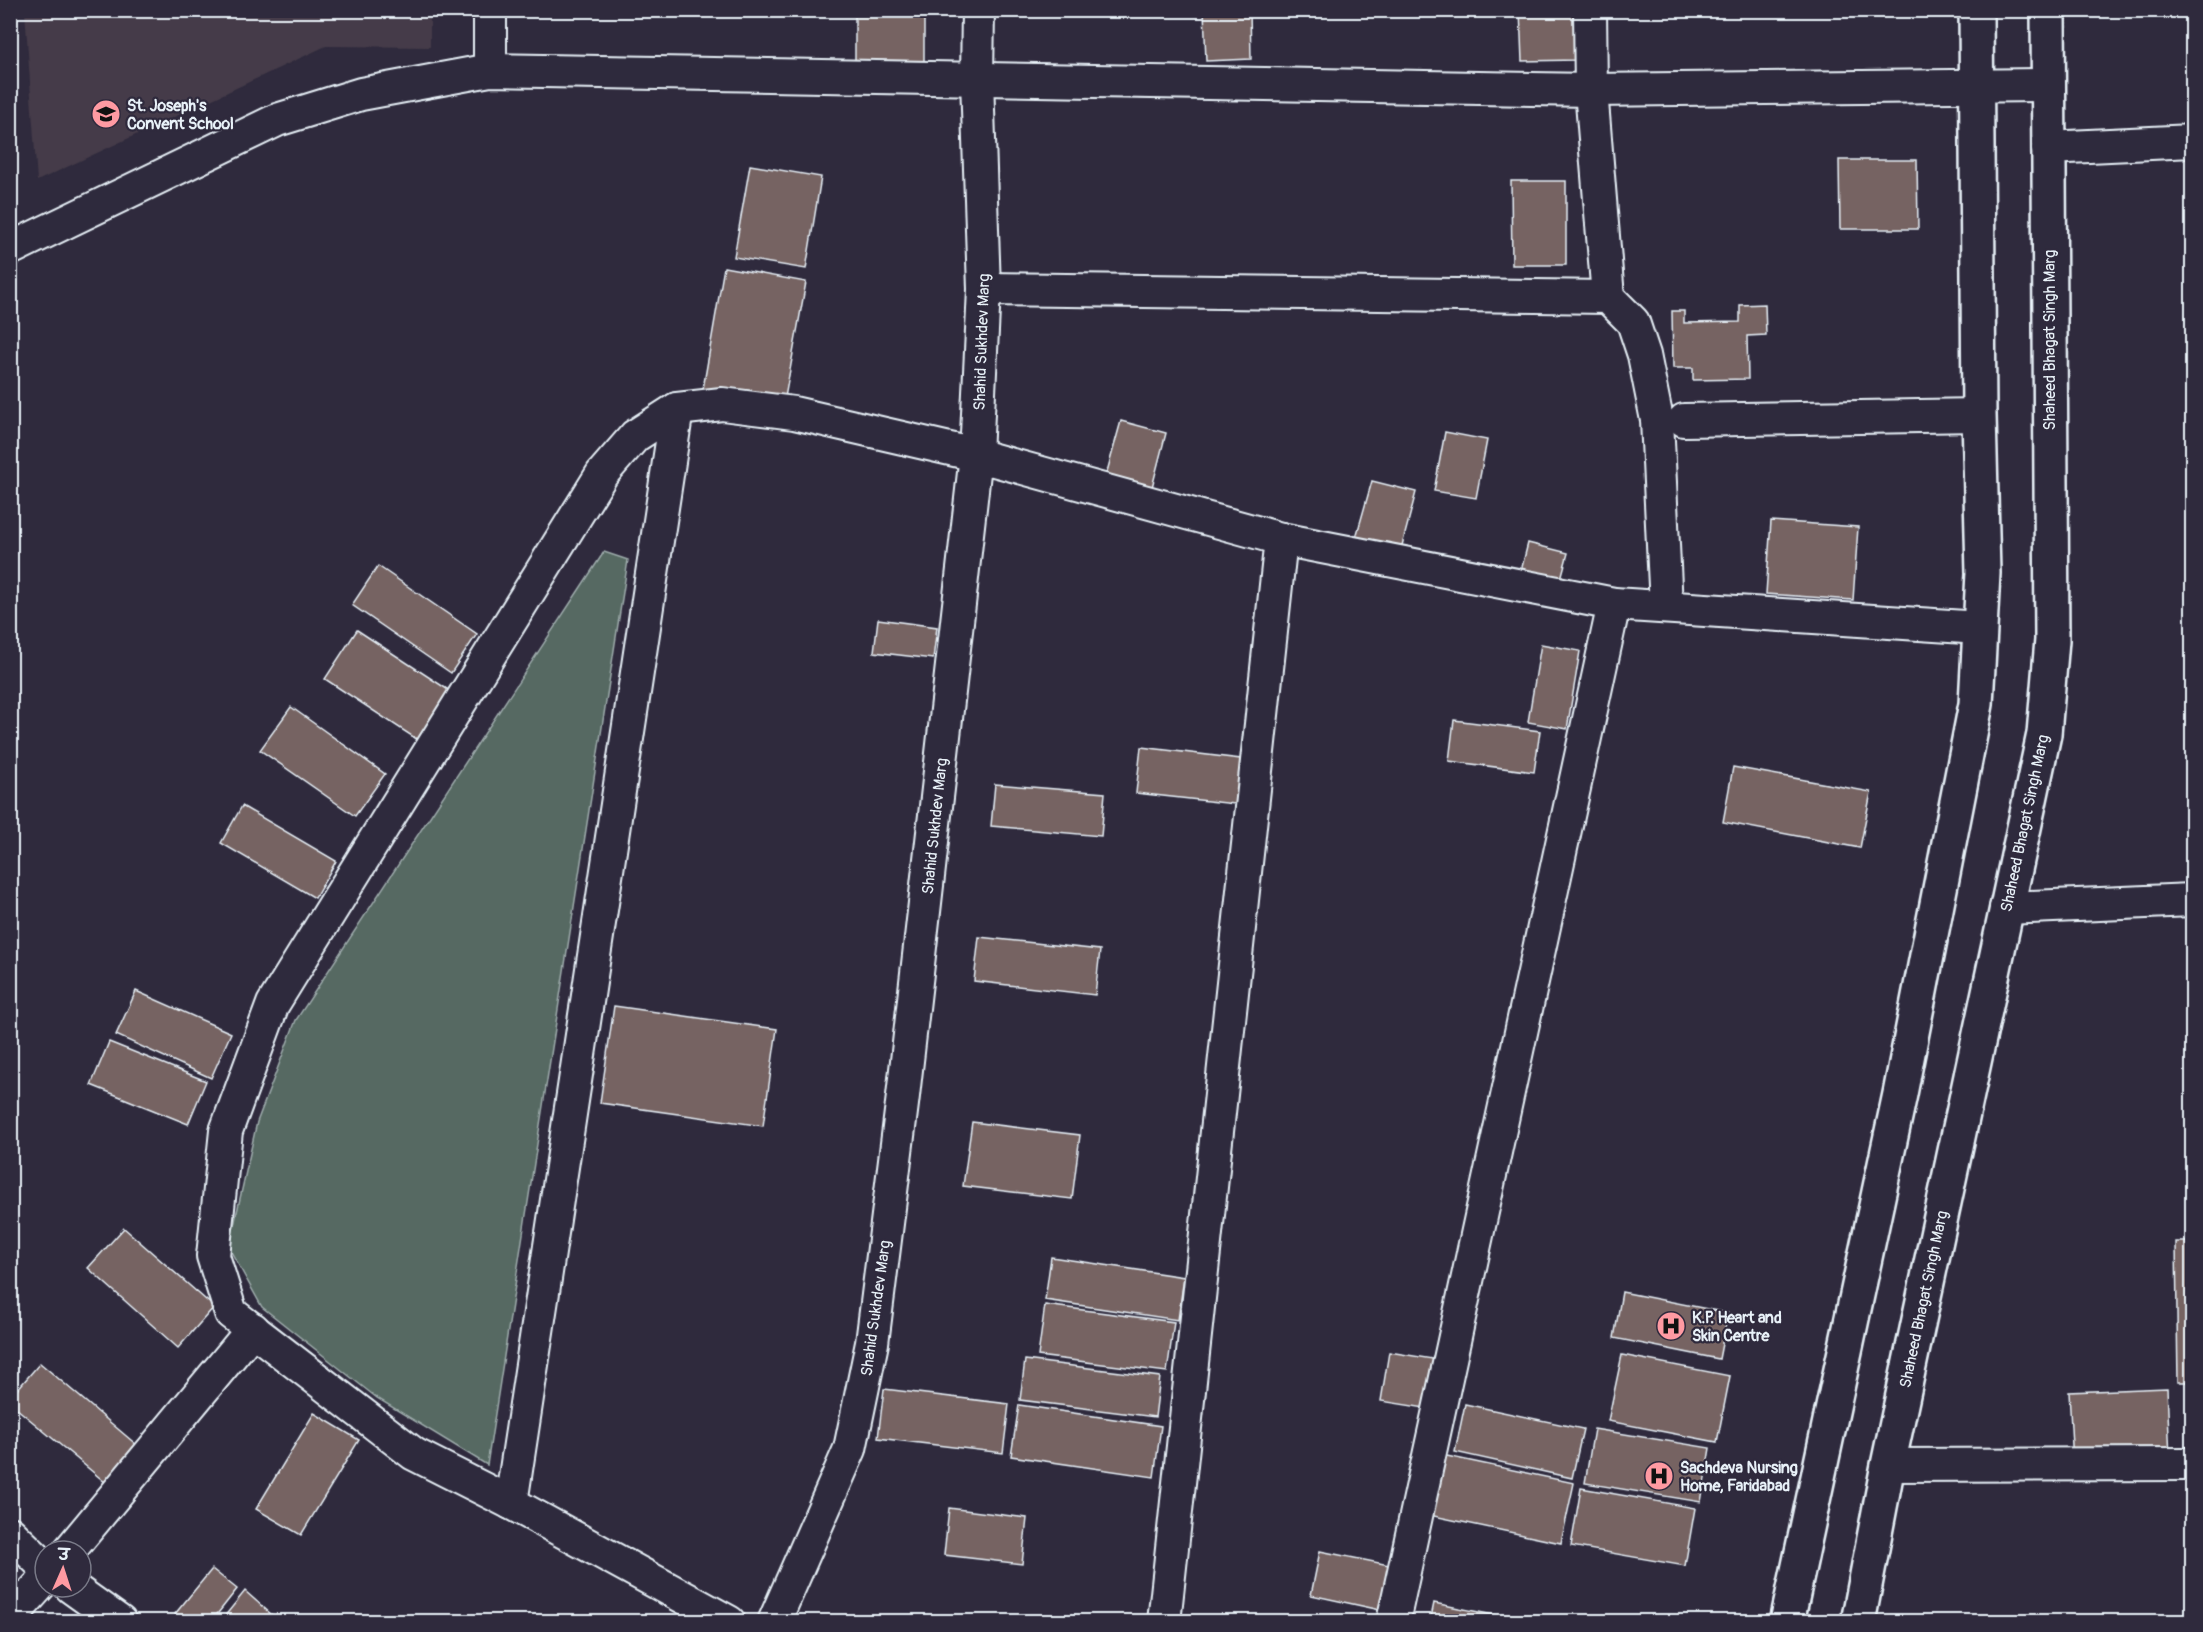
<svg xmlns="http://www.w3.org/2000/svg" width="2203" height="1632" viewBox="0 0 2203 1632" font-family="Pangolin,'Playpen Sans Deva',sans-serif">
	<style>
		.built { fill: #443b48 }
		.green { fill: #566962; stroke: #9fadad; stroke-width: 1.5 }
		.building { fill: #766362; stroke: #e8f1f8; stroke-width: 1.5 }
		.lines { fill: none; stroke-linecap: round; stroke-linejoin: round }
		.street-casing { stroke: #e8f1f8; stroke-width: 36 }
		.secondary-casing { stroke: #e8f1f8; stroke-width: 38 }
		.street { stroke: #2f2a3d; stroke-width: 32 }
		.secondary { stroke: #2f2a3d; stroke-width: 33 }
		.labels { text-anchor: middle; stroke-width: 4.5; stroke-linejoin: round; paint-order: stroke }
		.poi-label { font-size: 16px; font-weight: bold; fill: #e8f1f8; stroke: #2f2a3d; text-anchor: start }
		.street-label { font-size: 16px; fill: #e8f1f8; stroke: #2f2a3d }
	</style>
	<rect width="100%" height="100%" fill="#2f2a3d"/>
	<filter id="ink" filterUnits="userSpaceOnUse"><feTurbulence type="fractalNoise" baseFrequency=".0167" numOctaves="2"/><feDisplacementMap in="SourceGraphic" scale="12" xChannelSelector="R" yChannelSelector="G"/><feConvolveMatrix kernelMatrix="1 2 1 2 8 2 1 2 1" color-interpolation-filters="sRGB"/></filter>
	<g filter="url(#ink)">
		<path class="built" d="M25,11H430V47L326,46L37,181Z"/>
		<path class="green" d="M604,552L628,560L487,1465L377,1398L262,1307L229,1248L257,1122L296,1020Z"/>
		<g class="building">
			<rect x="855" y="10" width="69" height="55"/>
			<path d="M1204,10H1250L1251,59L1206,61Z"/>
			<path d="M1520,10H1575L1576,60L1522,61Z"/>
			<path d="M1839,160H1917L1918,229H1840Z"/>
			<path d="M750,165L821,177L806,269L734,257Z"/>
			<path d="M1511,181H1566V265H1512Z"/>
			<path d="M724,267L806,282L784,403L703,389Z"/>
			<path d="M1765,304L1766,335L1747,336L1748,379L1693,380V368H1673L1672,311H1684V323L1740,322V305Z"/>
			<path d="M1121,421L1166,433L1151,491L1105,479Z"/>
			<path d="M1445,432L1487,440L1476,498L1434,491Z"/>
			<path d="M1372,481L1416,492L1400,553L1355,541Z"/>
			<path d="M1771,521L1858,527L1853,600L1766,594Z"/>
			<path d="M1528,543L1568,553L1557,593L1518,583Z"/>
			<path d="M378,566L477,634L451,673L352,605Z"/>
			<path d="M878,619L937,627L933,659L874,652Z"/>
			<path d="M357,630L453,693L421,742L325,679Z"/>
			<path d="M1541,644L1580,651L1567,729L1528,722Z"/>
			<path d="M291,707L385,774L355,816L260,750Z"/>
			<path d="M1454,720L1540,731L1534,772L1449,761Z"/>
			<path d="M1141,747L1249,760L1244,805L1136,793Z"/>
			<path d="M1733,767L1871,792L1860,848L1723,822Z"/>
			<path d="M995,784L1105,793L1101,836L991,826Z"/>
			<path d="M242,806L336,861L315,898L221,843Z"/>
			<path d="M979,937L1100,950L1095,995L974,981Z"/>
			<path d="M136,991L231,1033L211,1078L116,1035Z"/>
			<path d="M614,1006L777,1029L763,1126L600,1103Z"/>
			<path d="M109,1042L206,1081L188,1124L91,1085Z"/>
			<path d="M972,1122L1080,1135L1072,1199L963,1186Z"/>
			<path d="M124,1228L214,1307L178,1348L88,1268Z"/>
			<path d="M2176,1242H2192V1382H2178Z"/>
			<path d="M1051,1257L1184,1277L1178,1320L1045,1300Z"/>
			<path d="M1622,1292L1728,1313L1719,1359L1614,1338Z"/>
			<path d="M1045,1305L1174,1322L1167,1372L1038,1356Z"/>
			<path d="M1389,1352L1433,1359L1425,1408L1381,1401Z"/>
			<path d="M1622,1355L1730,1376L1717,1442L1608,1421Z"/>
			<path d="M1025,1360L1160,1377L1155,1417L1020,1400Z"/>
			<path d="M40,1363L138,1446L106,1483L10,1403V1398Z"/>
			<path d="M2167,1388L2170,1459L2073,1463L2069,1392Z"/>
			<path d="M884,1389L1009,1404L1003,1453L878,1438Z"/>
			<path d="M1465,1404L1583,1429L1572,1478L1455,1452Z"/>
			<path d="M1019,1405L1161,1426L1154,1477L1011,1456Z"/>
			<path d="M314,1413L359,1440L301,1535L256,1509Z"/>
			<path d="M1594,1429L1710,1448L1701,1502L1585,1483Z"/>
			<path d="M1442,1455L1574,1483L1561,1543L1429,1515Z"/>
			<path d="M1581,1488L1695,1508L1685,1566L1571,1546Z"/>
			<path d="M949,1508L1027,1518L1022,1564L944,1555Z"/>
			<path d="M1320,1551L1399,1567L1390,1612L1311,1595Z"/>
			<path d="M212,1569L237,1589L211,1622H183L175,1614Z"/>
			<path d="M245,1591L272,1615L266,1622H220Z"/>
			<path d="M1434,1603L1528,1622H1430Z"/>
		</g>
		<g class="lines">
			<g class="street-casing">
				<g id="street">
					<path d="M1590,10L1591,90L1608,297L1633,322L1644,355L1657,420L1666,607"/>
					<path d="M490,70V10"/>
					<path d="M2048,148L2192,141"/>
					<path d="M10,249L277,120L361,94L490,70L1591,90L2048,85"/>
					<path d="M984,289L1608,297"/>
					<path d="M1684,420L1979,415"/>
					<path d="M2006,908L2192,900"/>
					<path d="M1888,1465L2192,1464"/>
					<path d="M511,1503L677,409"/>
					<path d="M10,1533L45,1567"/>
					<path d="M69,1551L253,1329"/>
					<path d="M71,1587L120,1622"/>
					<path d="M10,1618L45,1579"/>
					<path d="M729,1622L511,1503L414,1454L231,1313L213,1256L226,1131L273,1004L602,474L635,436L677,409L722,404L794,413L976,455L1281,539L1614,604L1980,628"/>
					<path d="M774,1622L850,1449L872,1343L903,1096L976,455L984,289L977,79L978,10"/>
					<path d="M1164,1622L1281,539"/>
					<path d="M1393,1622L1614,604"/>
				</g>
			</g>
			<g class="secondary-casing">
				<g id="secondary">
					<path d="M1787,1622L1900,1094L1976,704L1983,573L1979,415L1976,10"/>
					<path d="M1858,1622L1888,1465L2044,734L2052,640L2048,10"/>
				</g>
			</g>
			<use href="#street" class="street"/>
			<use href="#secondary" class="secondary"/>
		</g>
	</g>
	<defs>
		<g id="school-disc" transform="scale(1.5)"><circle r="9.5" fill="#ff9aa2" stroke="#2f2a3d"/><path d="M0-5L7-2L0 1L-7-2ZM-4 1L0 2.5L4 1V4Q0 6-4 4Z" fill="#111"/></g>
		<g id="hospital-disc" transform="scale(1.5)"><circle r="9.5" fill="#ff9aa2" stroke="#2f2a3d"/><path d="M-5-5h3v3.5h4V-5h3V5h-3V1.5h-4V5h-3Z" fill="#111"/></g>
	</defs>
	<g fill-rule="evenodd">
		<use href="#school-disc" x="106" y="114"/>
		<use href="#hospital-disc" x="1671" y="1326"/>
		<use href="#hospital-disc" x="1659" y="1476"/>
	</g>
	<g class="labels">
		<g class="poi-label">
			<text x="127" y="111">St. Joseph's<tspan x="127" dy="18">Convent School</tspan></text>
			<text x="1692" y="1323">K.P. Heart and<tspan x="1692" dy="18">Skin Centre</tspan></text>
			<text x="1680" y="1473">Sachdeva Nursing<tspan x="1680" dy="18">Home, Faridabad</tspan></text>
		</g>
		<g class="street-label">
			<text transform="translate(2049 340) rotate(-90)" y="6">Shaheed Bhagat Singh Marg</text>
			<text transform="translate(981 342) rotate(-88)" y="6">Shahid Sukhdev Marg</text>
			<text transform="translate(2024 823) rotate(-78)" y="6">Shaheed Bhagat Singh Marg</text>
			<text transform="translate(934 826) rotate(-84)" y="6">Shahid Sukhdev Marg</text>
			<text transform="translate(1923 1299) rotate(-78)" y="6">Shaheed Bhagat Singh Marg</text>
			<text transform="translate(875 1308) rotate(-82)" y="6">Shahid Sukhdev Marg</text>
		</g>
	</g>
	<rect width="2203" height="1632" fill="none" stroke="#2f2a3d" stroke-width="36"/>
	<rect x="18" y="18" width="2167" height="1596" fill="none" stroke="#e8f1f8" stroke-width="2" filter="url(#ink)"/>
	<g transform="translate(63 1569) rotate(3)"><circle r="28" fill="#2f2a3d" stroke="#797a88" stroke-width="1.5"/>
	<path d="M0-4.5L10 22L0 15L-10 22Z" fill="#ff9aa2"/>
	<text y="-9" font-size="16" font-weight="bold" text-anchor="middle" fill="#e8f1f8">उ</text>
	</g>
</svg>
